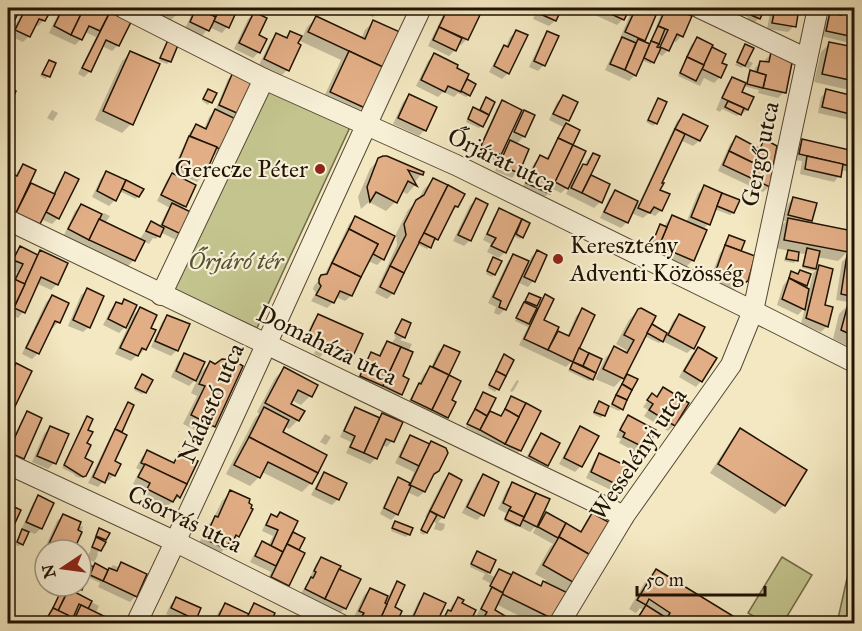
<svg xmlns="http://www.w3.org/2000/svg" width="862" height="631" viewBox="0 0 862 631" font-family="'IM FELL Great Primer',serif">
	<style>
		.green { fill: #c3c48e; stroke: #726c49; stroke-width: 1.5 }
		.shadow { fill: #0003 }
		.building { fill: #e2ae86; stroke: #201304; stroke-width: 1.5 }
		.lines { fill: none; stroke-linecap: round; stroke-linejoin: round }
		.street-casing { stroke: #554833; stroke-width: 22 }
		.street { stroke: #f7f0d7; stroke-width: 20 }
		.poi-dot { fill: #8f2418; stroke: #f7f0d7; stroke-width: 2 }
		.labels { text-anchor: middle; stroke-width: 4.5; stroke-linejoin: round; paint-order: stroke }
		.street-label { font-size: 24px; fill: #201304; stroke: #f7f0d7 }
		.poi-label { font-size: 24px; fill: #201304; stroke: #f7f0d7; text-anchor: end }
		.park-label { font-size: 24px; font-style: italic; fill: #595134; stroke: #f7f0d7 }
	</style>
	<rect width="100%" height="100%" fill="#f3e8c1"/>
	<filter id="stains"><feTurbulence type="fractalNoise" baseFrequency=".00333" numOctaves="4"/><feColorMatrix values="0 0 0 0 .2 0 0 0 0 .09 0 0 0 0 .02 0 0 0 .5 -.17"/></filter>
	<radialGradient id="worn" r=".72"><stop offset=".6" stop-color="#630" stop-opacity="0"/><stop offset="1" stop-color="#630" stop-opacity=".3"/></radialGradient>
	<g class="green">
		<path d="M267,86L351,125L257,328L171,288Z"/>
		<path d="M782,557L812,575L783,623H765L748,613Z"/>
		<path d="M850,565L854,566V623H837Z"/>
	</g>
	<g class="shadow">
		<path d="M8,8H19L11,24L8,27Z"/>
		<path d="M24,8H50L44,20L38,26L35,25L29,36L23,42L10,36Z"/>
		<path d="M61,8H97L129,23L118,45L112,51L102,46L90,71L84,77L78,74L96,37L85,32L81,39L75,45L49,33Z"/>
		<path d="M151,8H179L176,15L167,24L148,15Z"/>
		<path d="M195,8H236L227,27L222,33L209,27L202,36L185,28Z"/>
		<path d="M353,8H381L373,17Z"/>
		<path d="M445,8H460L477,15V12L467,8H482L466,40L461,45L458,44L455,50L449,56L428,46L445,11H443Z"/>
		<path d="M538,8H561L555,21L549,26L533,19Z"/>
		<path d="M601,8H628L623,19L617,25L597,16Z"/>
		<path d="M633,8H658L642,43L649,45L662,12L667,8H670L690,16L681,36L676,42L672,40L668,50L662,56L657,53L651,64L641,60L635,75L629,81L605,70L617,45L622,39L620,38Z"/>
		<path d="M742,8H763L758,19L753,24L746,21L748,17L739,13Z"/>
		<path d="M771,8H797L794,26L788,32L767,29Z"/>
		<path d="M842,13L854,19V44L821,36L825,20L831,14L839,16Z"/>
		<path d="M254,14L259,52L253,58L234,49L248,19Z"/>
		<path d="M316,18L361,39L365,30L374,21L363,107L354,116L322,101L341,60L298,40L287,70L281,76L259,65L271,40L276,35L284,38L290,33L302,38L307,27Z"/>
		<path d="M516,32L508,73L502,79L489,72L499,53L504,47H506L510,37Z"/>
		<path d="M548,33L544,65L538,71L529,67L542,39Z"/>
		<path d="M697,39L720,63V77L714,83L704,78L700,86L678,76L691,45Z"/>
		<path d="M168,42L176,46L169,62L167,64L159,61L166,45Z"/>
		<path d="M830,43L850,63L854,64V91L814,82L821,52Z"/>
		<path d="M745,46L746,60L753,63L749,69L743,66L742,68L735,65Z"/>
		<path d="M131,53V124L122,133L95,120L122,61Z"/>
		<path d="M771,54L784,92L778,98L758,93L759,90L743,86L740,92L752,98L747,110L741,115L739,114L737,116L722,109L720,112L716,110L727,84L732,78L746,85L748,74L751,72L754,73L755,68L761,62L765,63V60Z"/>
		<path d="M434,55L462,86L469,95L466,97L458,93L454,97L443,92L438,97L416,86L428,61Z"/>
		<path d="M49,61L54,64L46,79L40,76Z"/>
		<path d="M234,74L238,113L232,119L221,149L215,155L213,154L203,176L197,182L172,171L190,132L196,126L204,129L209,117L215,111L228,79Z"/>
		<path d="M208,90L215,94L208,105L202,101Z"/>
		<path d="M827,91L854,97V121L818,113L821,97Z"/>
		<path d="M409,96L425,130L419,136L393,124L403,102Z"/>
		<path d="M563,97L576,103L567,121L564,124L578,131L572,144L573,175L583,165L584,166L587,160L593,154L589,176L608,185L600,202L594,208L566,194L571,184L561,193L551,188L548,194L542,199L522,189L534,163L540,157L546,160L563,127L549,120L557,102Z"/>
		<path d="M486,99L493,103L482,126L479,128L466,122L471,111H479Z"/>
		<path d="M658,99L656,123L653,126L646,122L656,102Z"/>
		<path d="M503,102L502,150L511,142L509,141L522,114L524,136L516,145L527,150L517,172L512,178L495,171L503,152L494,160L477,152L497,108Z"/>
		<path d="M52,110L58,113L53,121L47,118Z"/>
		<path d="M683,116L706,126L699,141L693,146L680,140L658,191L661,210L655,216L649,213L643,218L631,213L626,223L621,228L600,218L609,198L615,192L639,203L677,121Z"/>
		<path d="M736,138L758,149L765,141L775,147L769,187L763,192L718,171L730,144Z"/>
		<path d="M803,141L854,152V173L841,170L839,176L834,182L800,174L802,161L794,160L797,147Z"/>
		<path d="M379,159L422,173L414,183L415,185L407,194L401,191L395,202L386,211L369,202L361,209L358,197L370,169Z"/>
		<path d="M23,166L29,183L52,195L60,180L65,174L58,218L52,224L41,219L39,223L33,229L8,217V177L10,175L15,177L17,172Z"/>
		<path d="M107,173L122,186L126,182L138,196L136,199L119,191L115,200L109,206L92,197L101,178Z"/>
		<path d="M172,175L194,185L185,206L182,209L183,235L178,241L160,232L158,236L156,239L153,238L149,244L143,241L134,260L128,266L64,235L75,211L81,205L97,221L104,213L110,216L105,223L139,240L151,223L159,227L167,211L170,208L157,201L167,180Z"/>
		<path d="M433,180L463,195L457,207L451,212L437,239L427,249L417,244L393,293L387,299L375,293L397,245L396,234L408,210L418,200L424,189Z"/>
		<path d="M704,187L738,201L733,213L730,215L714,209L708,224L703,230L693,260L687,266L654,252L656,248L651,246L658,229L660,226L664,228L666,223L672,217L686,223L698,193Z"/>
		<path d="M793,198L811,220L808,223L847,252L838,261L817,257L814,271L802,268L805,254L798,253L796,260L794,263L784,261L786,254L789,251L776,248L779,228L786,221H783L788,204Z"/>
		<path d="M854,199V218L846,216L848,205Z"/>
		<path d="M476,200L470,240L464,246L453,241L470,205Z"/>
		<path d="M500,210L528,223L522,237L520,239L513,236L505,252L499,258L487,252L491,244L483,240L494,216Z"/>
		<path d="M355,218L393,237L383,259L377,265L368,261L351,296L345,301L336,297L333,302L327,308L311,301L316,293L313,289L314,286L322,276H324L349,224Z"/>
		<path d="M729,236L739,252L747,280L741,286L734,290L710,279L720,253L723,249L727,239Z"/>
		<path d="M20,248L37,256L41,252L57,284L51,290L36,283L23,312L18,318L9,314L8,318V284L13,280L17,272L9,269L10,266H8L14,254Z"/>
		<path d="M537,252L533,281L528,287L517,282L505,309L499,315L494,313L496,307L488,303L508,261L514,256L529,263L531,257Z"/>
		<path d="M848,256L854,257V303L836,300L842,262Z"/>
		<path d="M491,262L494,274L492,277L486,274Z"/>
		<path d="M819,267L823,306L827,326L821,332L801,324L805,307L798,315L777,305L783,286L792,273L797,275L800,271L806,285L803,287L809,290L813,273Z"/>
		<path d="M87,290L89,327L83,332L68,326L81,295Z"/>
		<path d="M529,294L537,305L545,296L542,321L556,331L567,337L576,316L582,310L575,355L600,360L592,379L589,381L568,371L574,359L566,367L519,345L528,327L515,321Z"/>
		<path d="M52,296L58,322L53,328L50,327L38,353L32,359L22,354L46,302Z"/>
		<path d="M124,301L125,327L119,333L103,325L111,309L117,303L120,305Z"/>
		<path d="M848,305L854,308V349L833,339L839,314Z"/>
		<path d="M140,309L149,329L145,349L139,355L138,354L131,361L115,354L134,314Z"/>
		<path d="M638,310L650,325L667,334L673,321L679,315L693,348L687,353L662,341L659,343L644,336L623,378L614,387L595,379L606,357L615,348L624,353L626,350L616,344L629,320Z"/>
		<path d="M168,316L188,325L177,350L171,356L151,347L162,322Z"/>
		<path d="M318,316L353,353L347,359L337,354L333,357L324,353L320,357L314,354L316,349L303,343L313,321Z"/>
		<path d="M402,321L404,337L400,340L412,344L408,352L401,377V394L395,400L356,382L366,359L371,354L378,357L382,348L388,342L391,344L396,337L394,336Z"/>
		<path d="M444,346L458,353L447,376L450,400L447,417L441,423L406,406L424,374L431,368L438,352Z"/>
		<path d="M698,349L701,381L696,387L679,377L692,354Z"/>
		<path d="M185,355L197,376L210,363L213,426L205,435L183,424L197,396L191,393L199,376L189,386L171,377L179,360Z"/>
		<path d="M502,359L512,360L495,392L488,388Z"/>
		<path d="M17,365L30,372L8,417V377L11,371Z"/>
		<path d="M284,369L316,385L310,396L301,405L291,400L289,404L298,420L289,429L284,426L281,433L325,456L311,483L302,492L262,472L259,477L250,486L226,474L255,418L259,414L257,412L275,378Z"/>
		<path d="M142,376L145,392L142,394L134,390Z"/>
		<path d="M625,378L621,409L619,411L610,407Z"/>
		<path d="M517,380L519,381L514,390L512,392L510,391Z"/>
		<path d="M663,389L674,425L668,431L644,416L648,410L643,407L652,395L656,397Z"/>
		<path d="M481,396L486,417L491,413L499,417L502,414L509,400L539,412L520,451L514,456L475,437L477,433L466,427Z"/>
		<path d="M128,404L119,433L113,462L114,475L108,481L105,479L98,487L88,483L110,437L114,432L126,406Z"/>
		<path d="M597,406L607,407L601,418L593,414Z"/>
		<path d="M355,408L378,419L382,415L392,441L387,447L382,445L376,458L370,464L346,453L351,442L340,437L350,414Z"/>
		<path d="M27,413L40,419L22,458L17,464L8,460V449L22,419Z"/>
		<path d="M628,417L646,448L640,454L619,443L621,439L616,437L622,423Z"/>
		<path d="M87,418L86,444L83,459L85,475L80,478L75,476L74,474L62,468L85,421Z"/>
		<path d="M50,428L67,435L54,463L48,469L32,462L44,434Z"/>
		<path d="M581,428V466L575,472L559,464L575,434Z"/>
		<path d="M741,430L784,505L775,514L710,473L732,439Z"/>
		<path d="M325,434L331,437L326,445L320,442Z"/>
		<path d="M541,435L547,465L541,471L524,462L535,441Z"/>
		<path d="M411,436L431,477L424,492L418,497L407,492L397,514L391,520L380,514L393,485L399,479L409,484L414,472L395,463L405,442Z"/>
		<path d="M148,452L172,463L180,454L179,497L166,507L142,495L145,489L133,484L140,470L136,468L142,457Z"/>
		<path d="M600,455L623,487L617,493L586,478L594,461Z"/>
		<path d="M324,474L345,484L337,500L332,505L311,495L319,480Z"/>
		<path d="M449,475L443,517L438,522L445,524L444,529L441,531L434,529L436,523L432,521L424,535L420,533L427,518L425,517L443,481Z"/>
		<path d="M483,476L482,515L477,520L462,513L477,482Z"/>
		<path d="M513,483L548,500L537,523L546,514L580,533L587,520L593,515L610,525L552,624H535L496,604L493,610L515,624H479L482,618L477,615L487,595L491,590L489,589L492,584L482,579L485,574L470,567L475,556L494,561L488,574L495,577L539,587L546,580L535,574L550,547L553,544L533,533L537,525L530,532L518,526L517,527L504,521L506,513L498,509L507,489Z"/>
		<path d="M231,492L238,536L216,557L199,549L201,544L199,543L207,526L212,521L222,501Z"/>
		<path d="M38,497L52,503L41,528L35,534L27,531L22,544L19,546L15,545L20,533L24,529L22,528L33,503Z"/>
		<path d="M280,514L289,538L293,534L297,550L303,553L287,586L282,591L266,583L271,572L250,562L257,549L262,543L268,546L273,536L262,531L266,522L271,516L276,518Z"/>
		<path d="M63,515L76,531L81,526L83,527L72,550H45V566L38,563L57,521Z"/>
		<path d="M395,523L409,534L406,537L391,531Z"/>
		<path d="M100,530L108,533L102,542L100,550L97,553L98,554L96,559L94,562L86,558L91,550H90L94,542L96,539L94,538Z"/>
		<path d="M321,559L345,608L339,614L300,595L306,585L312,578L310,577L316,564Z"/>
		<path d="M81,563L93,568L95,565L108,571L113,565L118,567L121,564L136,596L130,602L98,587L100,583L86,576L80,589L76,594L99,606L96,612L101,624H70L74,614L66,623L63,621L62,624H50L46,621L62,587L56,593L51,590L53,586H81Z"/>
		<path d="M656,571L743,624H632L643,610L640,608L636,613L629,609L647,579Z"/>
		<path d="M398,583L393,608L395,624L358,622L359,619L354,617L364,595L370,589L388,598L392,589Z"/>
		<path d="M425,595L434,624H408L419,600Z"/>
		<path d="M177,599L194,619L190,624H169L174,618L166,614L171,604Z"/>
		<path d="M458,599L468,624H439L442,617L449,612L452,605Z"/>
		<path d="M225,605L247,615L255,605L269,624H213L219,611Z"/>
		<path d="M18,618L29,624H13Z"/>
		<path d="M276,620L284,624H272Z"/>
	</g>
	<g class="building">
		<path d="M8,8H21L12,25L8,22Z"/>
		<path d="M26,8H52L45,21L39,19L30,37L15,30Z"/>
		<path d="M63,8H84L71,35L54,26Z"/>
		<path d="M84,8H101L110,12L100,31L89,26L82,40L71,35Z"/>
		<path d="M196,8H205L204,11L216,17L209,31L190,22Z"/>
		<path d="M205,8H220L216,17L204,11Z"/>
		<path d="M220,8H238L229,28L214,21Z"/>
		<path d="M448,8H464L480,15L468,40L439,27Z"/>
		<path d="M540,8H562L556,21L538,13Z"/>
		<path d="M603,8H630L624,20L602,10Z"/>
		<path d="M636,8H659L645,41L625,32Z"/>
		<path d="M666,8H674L692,16L683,37L677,34L669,51L660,47L668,30L658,26Z"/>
		<path d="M754,8H765L760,19L751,15Z"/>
		<path d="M775,8H799L796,27L772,23Z"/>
		<path d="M110,12L131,22L119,46L106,40L91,72L82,68Z"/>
		<path d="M254,12L267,18L259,35L267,39L260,53L239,43Z"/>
		<path d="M830,12L841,15L842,12L854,15V37L826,31Z"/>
		<path d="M316,16L365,39L373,20L400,32L383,67L308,32Z"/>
		<path d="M658,26L665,29L659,44L651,41Z"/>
		<path d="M439,27L462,38L456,51L433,40Z"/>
		<path d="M516,30L528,35L509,74L494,66L504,45L508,47Z"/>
		<path d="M290,31L302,36L298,43L301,45L289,71L264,59L276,33L287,38Z"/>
		<path d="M547,31L559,36L545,66L534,61Z"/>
		<path d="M622,37L636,43L625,70L610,64Z"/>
		<path d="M697,37L713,45L704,65L687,57Z"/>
		<path d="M638,39L650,44L636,76L625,70Z"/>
		<path d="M168,40L178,45L171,62L160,58Z"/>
		<path d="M651,41L659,44L657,47L661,48L654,63L644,58Z"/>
		<path d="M829,42L854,47L852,62H854V81L822,74Z"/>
		<path d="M745,44L754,48L745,66L737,62Z"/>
		<path d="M712,47L726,54L722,63L727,65L721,78L702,69Z"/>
		<path d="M130,51L160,64L133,125L103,111Z"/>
		<path d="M349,51L383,67L365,108L330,92Z"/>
		<path d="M771,52L792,63L786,93L763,88L766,75L757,73L760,61L769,62Z"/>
		<path d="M434,53L458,65L457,68L469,74L461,92L448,86L445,92L421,80Z"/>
		<path d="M687,57L704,65L696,81L680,73Z"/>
		<path d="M49,60L56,63L50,77L42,74Z"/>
		<path d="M750,70L766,75L763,88L747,84Z"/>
		<path d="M233,72L254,81L239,114L219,105Z"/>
		<path d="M732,77L746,83L742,92L754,97L748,110L722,98Z"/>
		<path d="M467,79L476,84L470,96L461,91Z"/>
		<path d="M8,87L16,91L8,108Z"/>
		<path d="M208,89L217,93L212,103L203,99Z"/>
		<path d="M826,89L854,96V115L822,107Z"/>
		<path d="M409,94L437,107L426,131L398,118Z"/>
		<path d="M563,95L578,102L569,121L553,114Z"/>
		<path d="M486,97L495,102L489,115L480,110Z"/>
		<path d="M658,98L667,102L657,124L648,120Z"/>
		<path d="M502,100L522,110L501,155L481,146Z"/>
		<path d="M728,101L744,108L741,115L725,107Z"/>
		<path d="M473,107L489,115L483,127L468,119Z"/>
		<path d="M215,109L236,119L222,150L190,136L196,124L206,129Z"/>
		<path d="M524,110L535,115L525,137L514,132Z"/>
		<path d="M683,114L708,126L700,141L675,129Z"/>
		<path d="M566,123L580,130L573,145L558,138Z"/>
		<path d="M675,129L685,134L662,183H664L660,190L670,194L662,211L654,207L650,213L638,208Z"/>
		<path d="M189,136L217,147L204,177L177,165Z"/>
		<path d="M736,136L760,149L764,139L777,146L772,172L729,151Z"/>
		<path d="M558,138L573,145L550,194L526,183L540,155L548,159Z"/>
		<path d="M802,139L854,151V167L799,154Z"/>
		<path d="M510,140L529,149L519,173L499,165Z"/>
		<path d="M573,145L586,151L568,189L555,182Z"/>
		<path d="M729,151L772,172L770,187L723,165Z"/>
		<path d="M593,153L600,156L582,193L571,188L583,164L587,165Z"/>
		<path d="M383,156H387L424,172L423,175L408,170L417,186L408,181L397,203L376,192L370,202L367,187L378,158Z"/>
		<path d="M807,156L843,164L841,177L805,169Z"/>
		<path d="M23,164L36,170L16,213L8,208V177L9,173L17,176Z"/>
		<path d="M106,171L126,180L116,201L97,191Z"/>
		<path d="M65,172L79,179L59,219L46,212Z"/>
		<path d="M172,173L196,185L186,207L161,195Z"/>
		<path d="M591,175L610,184L602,203L582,193Z"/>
		<path d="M433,178L448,185L404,273L390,266L406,235L404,224L416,200L424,195Z"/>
		<path d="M126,180L144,189L139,197L122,189Z"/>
		<path d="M31,183L55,194L40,224L16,213Z"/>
		<path d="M448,185L465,194L458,207L455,206L438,240L424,233Z"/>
		<path d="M704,185L722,193L710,225L691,217Z"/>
		<path d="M615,190L638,201L628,223L604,212Z"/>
		<path d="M722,193L740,200L734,213L717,206Z"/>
		<path d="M793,197L817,203L812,221L788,215Z"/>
		<path d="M476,198L488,204L471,241L458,235Z"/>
		<path d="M172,203L195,214L185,236L162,225Z"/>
		<path d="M81,204L102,214L89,240L68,229Z"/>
		<path d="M499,208L522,219L506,253L491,246L496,238L487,234Z"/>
		<path d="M672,215L707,230L694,261L659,246Z"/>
		<path d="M355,216L395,236L384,260L373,254L378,244L349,229Z"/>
		<path d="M788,218L853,231L848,252L784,240Z"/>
		<path d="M99,219L145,241L135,261L89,240Z"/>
		<path d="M522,219L530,223L523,238L516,234Z"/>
		<path d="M151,221L164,228L160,237L146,231Z"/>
		<path d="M660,224L667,227L659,246L652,244Z"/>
		<path d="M349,229L378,244L361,277L332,263Z"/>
		<path d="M424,233L435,238L431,248L419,242Z"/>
		<path d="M729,235L745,241L741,251L725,245Z"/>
		<path d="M725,245L755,256L748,281L741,285L715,273Z"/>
		<path d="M20,246L38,255L25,284L15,280L23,264L13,260Z"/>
		<path d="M807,248L820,251L816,269L803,266Z"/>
		<path d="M40,250L68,263L58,285L41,277L25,313L14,308Z"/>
		<path d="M537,250L547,255L535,282L524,277Z"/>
		<path d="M788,250L799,252L798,261L786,259Z"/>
		<path d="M513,254L529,261L506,310L499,307L501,301L493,297Z"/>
		<path d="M847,255L854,256V297L841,294Z"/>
		<path d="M493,257L502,261L495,275L487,271Z"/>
		<path d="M332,263L361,277L352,296L340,291L334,303L316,295L321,286L319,283V279L321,275L327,274Z"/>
		<path d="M819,265L833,269L825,305L833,307L828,327L806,318Z"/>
		<path d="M390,266L404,273L394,294L380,287Z"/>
		<path d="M800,270L811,274L807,286L789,278L791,271L798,274Z"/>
		<path d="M12,278L25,284L8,320V287Z"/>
		<path d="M789,278L809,289L805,310L782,299Z"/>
		<path d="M87,288L104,296L90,328L73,320Z"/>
		<path d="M529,293L541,298L537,306L525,301Z"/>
		<path d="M545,294L554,299L544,320L559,327L548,350L524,339Z"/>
		<path d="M52,295L69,303L60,323L55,321L39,354L26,348Z"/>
		<path d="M124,299L137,305L126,328L108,319L116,302L122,304Z"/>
		<path d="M524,302L537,308L529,324L516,318Z"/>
		<path d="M848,304L854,307V336L841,330Z"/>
		<path d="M140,307L157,315L151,328L156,330L146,350L142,348L138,356L120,348Z"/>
		<path d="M582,308L595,315L573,362L548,350L558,331L569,336Z"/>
		<path d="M641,308L656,316L624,379L603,369L614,346L627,353L634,340L624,335L638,309Z"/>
		<path d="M318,314L363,334L354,354L342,348L340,352L329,347L327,352L319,348L321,343L307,337Z"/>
		<path d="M679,314L705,327L694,349L668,335Z"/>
		<path d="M167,315L190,324L178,351L155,341Z"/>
		<path d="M402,319L411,323L405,338L395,333Z"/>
		<path d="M652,324L667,333L663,342L647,333Z"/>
		<path d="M387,341L401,347L383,386L360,376L371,352L380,356Z"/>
		<path d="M444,345L460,352L449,375L433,367Z"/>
		<path d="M401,347L413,352L403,376L409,379L402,395L383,386Z"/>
		<path d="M698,347L717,358L702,382L684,371Z"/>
		<path d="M579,348L589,353L583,366L573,362Z"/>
		<path d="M184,353L205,362L196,381L176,371Z"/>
		<path d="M589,353L602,359L596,373L583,366Z"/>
		<path d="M504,354L514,360L506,376L496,371Z"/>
		<path d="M222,359L233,360L243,366L215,427L191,415L205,386L199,384L210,361L215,364Z"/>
		<path d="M573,362L596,373L593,380L570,369Z"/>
		<path d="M16,363L32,371L8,421V381Z"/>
		<path d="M430,366L449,375L432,410L411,400L419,383L421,384Z"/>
		<path d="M284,367L318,385L312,397L298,390L291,404L305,411L299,421L265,403Z"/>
		<path d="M496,371L506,376L499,390L489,385Z"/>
		<path d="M142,374L153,380L146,393L135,388Z"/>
		<path d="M627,374L638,379L632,390L622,384Z"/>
		<path d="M449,375L461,381L452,400L456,402L448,418L432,410Z"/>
		<path d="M622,384L632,390L627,400L616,395Z"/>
		<path d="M663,387L689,403L675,426L649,410L653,404L647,400L652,393L657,397Z"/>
		<path d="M483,392L496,398L487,416L475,409Z"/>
		<path d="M616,395L627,400L623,410L612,404Z"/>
		<path d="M511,396L526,403L519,417L505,409Z"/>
		<path d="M599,401L609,406L605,416L594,412Z"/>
		<path d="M128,402L134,405L122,432L115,429Z"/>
		<path d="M526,403L541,411L521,451L505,444Z"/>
		<path d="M264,407L289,420L283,432L327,455L318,473L249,437Z"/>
		<path d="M355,407L380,418L364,453L350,447L355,436L344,431Z"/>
		<path d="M475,409L487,416L480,430L467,424Z"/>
		<path d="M505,409L519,417L505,444L480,430L490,411L501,416Z"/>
		<path d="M27,411L42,418L24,459L8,452Z"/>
		<path d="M382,413L403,422L394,442L386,439L377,459L364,453Z"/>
		<path d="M628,415L656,430L647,449L623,437L625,433L620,430Z"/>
		<path d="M87,416L93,419L88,430L93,432L87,443L91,445L85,458L93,462L86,476L83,477L64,465Z"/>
		<path d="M50,426L69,434L56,464L37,456Z"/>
		<path d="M580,426L599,436L582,467L564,458Z"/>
		<path d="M740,428L807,470L785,506L718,464Z"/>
		<path d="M115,429L127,435L115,461L121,464L115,476L109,473L105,483L93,477Z"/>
		<path d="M541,433L560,443L548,466L529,456Z"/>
		<path d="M410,435L430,444L419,466L400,457Z"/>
		<path d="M249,437L318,473L312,484L268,462L260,478L234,465Z"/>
		<path d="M431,441L446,448L448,453L439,471L434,474L425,492L410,485Z"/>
		<path d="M147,450L174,463L179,452L198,461L187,484L141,463Z"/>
		<path d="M599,453L633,469L624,488L591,472Z"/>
		<path d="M145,464L187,484L180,498L177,495L173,502L147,489L150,483L138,477Z"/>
		<path d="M324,472L347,483L339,500L316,489Z"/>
		<path d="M449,473L462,480L444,518L430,511Z"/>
		<path d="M483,474L499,482L484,516L467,507Z"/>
		<path d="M398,477L410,483L409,485L411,486L398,515L384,508Z"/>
		<path d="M512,482L536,493L524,517L509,510L511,507L503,503Z"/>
		<path d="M230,490L250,499L249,503L252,505L251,508L253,509L239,537L236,535L233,541L230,540L226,549L207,540L209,535L207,534L215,516L218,517Z"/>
		<path d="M536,493L550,499L537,527L523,520Z"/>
		<path d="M38,495L54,503L42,529L26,522Z"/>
		<path d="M8,504L21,510L9,536H8Z"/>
		<path d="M509,510L524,517L520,526L505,519Z"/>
		<path d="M430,511L437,515L427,533L421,530Z"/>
		<path d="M280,512L298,521L283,552L271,546L278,530L266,525L271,514L277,517Z"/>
		<path d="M546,512L566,523L558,538L538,527Z"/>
		<path d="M592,513L612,524L594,557L559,537L566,523L581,532Z"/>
		<path d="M63,514L81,522L78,530L82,532L74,550H46Z"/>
		<path d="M395,521L413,528L410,535L392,528Z"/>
		<path d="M99,528L110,533L106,540L96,536Z"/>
		<path d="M22,529L29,532L23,545L17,542Z"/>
		<path d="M293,532L305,538L299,550L287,544Z"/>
		<path d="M96,537L106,542L101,551L92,547Z"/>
		<path d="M559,537L594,557L578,585L543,565Z"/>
		<path d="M262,541L283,552L276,566L255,556Z"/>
		<path d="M287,544L305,553L289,586L271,577Z"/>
		<path d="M477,551L496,560L490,573L471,564Z"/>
		<path d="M321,557L341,566L325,599L305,589L311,577L313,578L316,572L314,571Z"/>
		<path d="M81,561L94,567L90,574L81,569Z"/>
		<path d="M121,562L147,574L137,597L103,581L109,568L117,571Z"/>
		<path d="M95,563L108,570L103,581L90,575Z"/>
		<path d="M339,569L361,579L346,609L325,599Z"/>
		<path d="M499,569L512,575L503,593L490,586Z"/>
		<path d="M656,569L746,624H688L677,617L674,622L667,618L670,613L649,599L646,605L637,600Z"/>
		<path d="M81,571L88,574L82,590L71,586H81Z"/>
		<path d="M513,572L541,586L543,581L570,594L557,621L502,594Z"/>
		<path d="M397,581L405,585L395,607L402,611L396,624H378Z"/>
		<path d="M492,587L503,593L495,610L512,620L509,624H480L487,612L481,609Z"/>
		<path d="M370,588L388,596L385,603L387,604L378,624L362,616L364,613L359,611Z"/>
		<path d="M62,589L67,592L58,611L53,608Z"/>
		<path d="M69,589L92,601L88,609L79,604L73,618L58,611Z"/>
		<path d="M424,593L446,603L436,624H410Z"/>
		<path d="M176,597L201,608L196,620L171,608Z"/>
		<path d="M458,597L464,600L462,603L476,610L469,624H441L448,610L451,611Z"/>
		<path d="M225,603L249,614L244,624H215Z"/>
		<path d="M254,603L275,613L270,624H244Z"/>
		<path d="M81,605L106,617L103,624H80L74,620Z"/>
		<path d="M646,605L676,624H634Z"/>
		<path d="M53,608L68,615L64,624H57L47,618Z"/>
	</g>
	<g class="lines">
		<g class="street-casing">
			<g id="street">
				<path d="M124,8L264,79L456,165L753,311L854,362"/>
				<path d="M700,8L807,59"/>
				<path d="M8,220L624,516"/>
				<path d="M161,295L264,79"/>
				<path d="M8,464L176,542L340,624"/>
				<path d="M136,624C235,420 324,212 421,8"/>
				<path d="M559,624L624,516L731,365L753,311L818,8"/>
			</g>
		</g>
		<use href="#street" class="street"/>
	</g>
	<g class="poi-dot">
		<circle cx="320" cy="169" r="6"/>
		<circle cx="558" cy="259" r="6"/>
	</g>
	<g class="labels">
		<g class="street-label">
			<text transform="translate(760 154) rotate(-78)" y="8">Gergő utca</text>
			<text transform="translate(502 160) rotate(26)" y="8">Őrjárat utca</text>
			<text transform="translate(327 345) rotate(26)" y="8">Domaháza utca</text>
			<text transform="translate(211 403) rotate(-66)" y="8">Nádastó utca</text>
			<text transform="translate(638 454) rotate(-56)" y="8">Wesselényi utca</text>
			<text transform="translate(185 519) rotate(26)" y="8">Csorvás utca</text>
		</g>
		<g class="poi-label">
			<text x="308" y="177">Gerecze Péter</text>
			<text x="570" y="253" text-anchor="start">Keresztény<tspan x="570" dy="28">Adventi Közösség</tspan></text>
		</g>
		<g class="park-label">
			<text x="236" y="269">Őrjáró tér</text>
		</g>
	</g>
	<rect width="862" height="631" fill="none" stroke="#f3e8c1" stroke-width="30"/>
	<rect x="9" y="9" width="844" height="613" fill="none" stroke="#201304" stroke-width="3"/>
	<rect x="15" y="15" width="832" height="601" fill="none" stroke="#201304" stroke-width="1.5"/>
	<g transform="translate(63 568) rotate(257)"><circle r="28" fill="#f7f0d7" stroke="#a19883" stroke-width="1.5"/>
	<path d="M0-4.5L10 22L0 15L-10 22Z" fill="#8f2418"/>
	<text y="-9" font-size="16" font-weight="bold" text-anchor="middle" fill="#201304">N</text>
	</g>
	<path d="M637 586v9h128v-9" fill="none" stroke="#201304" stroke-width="3"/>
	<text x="646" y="586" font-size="18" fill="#201304" stroke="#f7f0d7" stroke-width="4.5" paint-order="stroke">50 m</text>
	<rect width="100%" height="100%" filter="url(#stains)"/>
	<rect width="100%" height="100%" fill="url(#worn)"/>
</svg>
